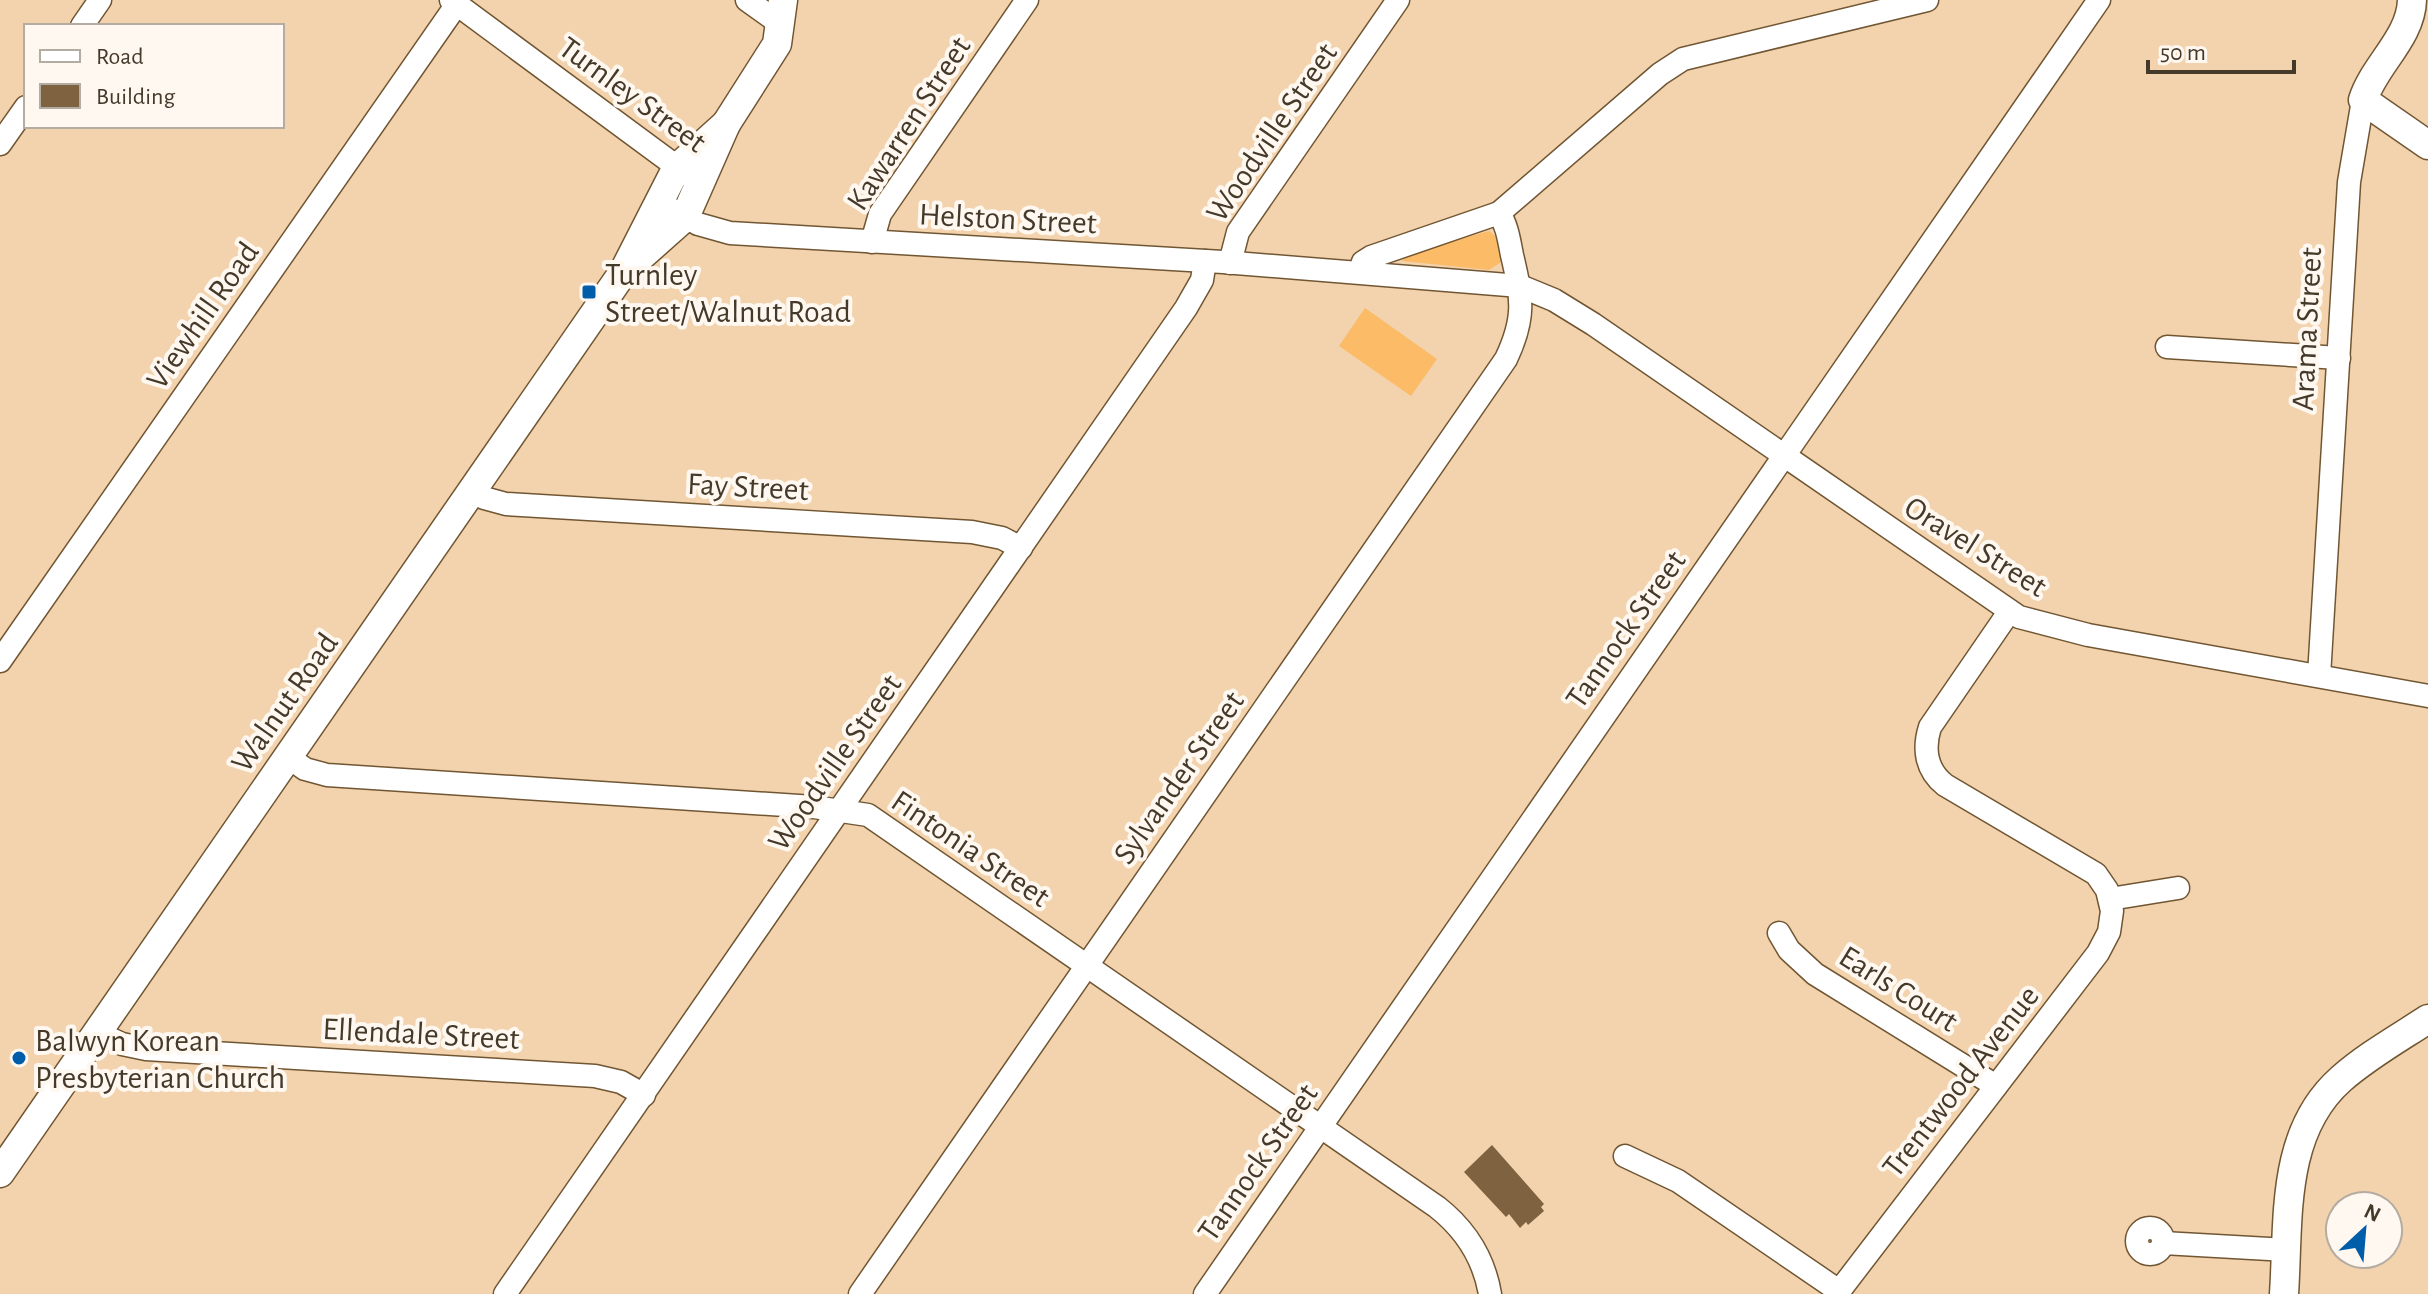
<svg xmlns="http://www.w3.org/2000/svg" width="2428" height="1294" viewBox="0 0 2428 1294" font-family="'Alegreya Sans',sans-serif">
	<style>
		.green { fill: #fbbb67 }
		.building { fill: #7f6341 }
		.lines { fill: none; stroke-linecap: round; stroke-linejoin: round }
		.minor-casing { stroke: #715633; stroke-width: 25 }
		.tertiary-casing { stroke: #715633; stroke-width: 31 }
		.minor { stroke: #fff; stroke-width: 22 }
		.tertiary { stroke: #fff; stroke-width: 28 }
		.poi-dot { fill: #005daa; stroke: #fff8f1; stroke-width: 3 }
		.labels { text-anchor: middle; stroke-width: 8; stroke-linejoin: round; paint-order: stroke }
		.street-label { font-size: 32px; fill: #45392a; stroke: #fff8f1 }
		.poi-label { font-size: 32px; fill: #45392a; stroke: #fff8f1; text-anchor: start }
	</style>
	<rect width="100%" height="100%" fill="#f2d3ad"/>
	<g class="green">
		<path d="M1489,231C1500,238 1503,250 1501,262L1489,270L1402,261L1408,254Z"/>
		<path d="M1365,308L1437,359L1411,396L1339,346Z"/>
	</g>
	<path class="building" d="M1492,1145L1544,1204L1541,1207L1544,1211L1528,1225L1526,1222L1520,1228L1509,1214L1506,1217L1464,1172Z"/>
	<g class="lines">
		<g class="minor-casing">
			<g id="minor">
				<path d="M451,0L688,175"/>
				<path d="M747,0L782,25"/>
				<path d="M82,26L100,0"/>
				<path d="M0,144L26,107"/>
				<path d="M671,209L698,224L730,233L1223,262L1520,286L1554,300L1593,324L2019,617L2088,635L2428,696"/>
				<path d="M872,242L880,214L1027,0"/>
				<path d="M1230,263L1238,232L1398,0"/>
				<path d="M1360,271L1363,262L1371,257L1499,213L1660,74L1683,59L1927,0"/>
				<path d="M2167,347L2339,358"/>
				<path d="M472,489L484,498L506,504L972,532L1002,538L1021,548"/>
				<path d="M0,661L457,4"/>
				<path d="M2319,676L2349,182L2363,100"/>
				<path d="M287,756L305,769L327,775L814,807L868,815L1437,1207C1465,1229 1484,1259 1490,1294"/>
				<path d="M2110,899L2178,888"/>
				<path d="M1779,933L1789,950L1815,974L1996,1086"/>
				<path d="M98,1033L122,1044L146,1049L595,1076L621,1082L644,1095"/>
				<path d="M1625,1156L1678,1181L1839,1291"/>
				<circle cx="2150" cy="1241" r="13"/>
				<path d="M2163,1243L2287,1250"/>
				<path d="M505,1294L1186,308L1202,280L1205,261"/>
				<path d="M860,1294L1506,359C1526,317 1522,298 1512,255C1509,240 1507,225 1499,213"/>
				<path d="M1205,1294L2099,0"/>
				<path d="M1837,1294L2098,953L2109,932L2112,911L2107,890L2096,874L1945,785C1926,770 1923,749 1930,727L2009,612"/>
			</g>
		</g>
		<g class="tertiary-casing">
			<g id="tertiary">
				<path d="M2412,0C2411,38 2374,65 2363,100L2428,145"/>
				<path d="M631,265L685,217L726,124L777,44L783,0"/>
				<path d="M0,1173L624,271L676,169L726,124"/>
				<path d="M2284,1294C2289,1220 2280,1133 2341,1079C2367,1056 2399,1038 2428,1019"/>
			</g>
		</g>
		<use href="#minor" class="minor"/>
		<use href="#tertiary" class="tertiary"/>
	</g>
	<g class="poi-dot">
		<rect x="581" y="284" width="16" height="16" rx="4"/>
		<circle cx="19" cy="1058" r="8"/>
	</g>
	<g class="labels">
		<g class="street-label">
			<text transform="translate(633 94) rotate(36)" y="11">Turnley Street</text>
			<text transform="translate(908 123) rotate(-57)" y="11">Kawarren Street</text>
			<text transform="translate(1271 132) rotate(-56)" y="11">Woodville Street</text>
			<text transform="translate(1008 218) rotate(3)" y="11">Helston Street</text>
			<text transform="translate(202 315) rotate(-55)" y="11">Viewhill Road</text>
			<text transform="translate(2306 329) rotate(-87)" y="11">Arama Street</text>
			<text transform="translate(748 486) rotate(3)" y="11">Fay Street</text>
			<text transform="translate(1976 546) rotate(32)" y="11">Oravel Street</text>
			<text transform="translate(1625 629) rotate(-55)" y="11">Tannock Street</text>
			<text transform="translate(284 702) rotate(-55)" y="11">Walnut Road</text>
			<text transform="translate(834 762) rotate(-55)" y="11">Woodville Street</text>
			<text transform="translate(1178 777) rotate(-55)" y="11">Sylvander Street</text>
			<text transform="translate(971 848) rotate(34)" y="11">Fintonia Street</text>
			<text transform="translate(1899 988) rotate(32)" y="11">Earls Court</text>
			<text transform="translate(421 1033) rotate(3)" y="11">Ellendale Street</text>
			<text transform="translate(1960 1081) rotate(-52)" y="11">Trentwood Avenue</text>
			<text transform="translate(1257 1162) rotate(-55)" y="11">Tannock Street</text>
		</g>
		<g class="poi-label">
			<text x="605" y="285">Turnley<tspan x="605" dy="37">Street/Walnut Road</tspan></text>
			<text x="35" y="1051">Balwyn Korean<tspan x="35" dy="37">Presbyterian Church</tspan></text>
		</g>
	</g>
	<rect x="24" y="24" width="260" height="104" fill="#fff8f1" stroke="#b5aca1" stroke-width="2"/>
	<rect x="40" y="50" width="40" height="12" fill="#ffffff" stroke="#b5aca1" stroke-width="2"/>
	<text x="96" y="64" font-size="24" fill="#45392a">Road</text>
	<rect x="40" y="84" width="40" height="24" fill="#7f6341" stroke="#b5aca1" stroke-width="2"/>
	<text x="96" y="104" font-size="24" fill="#45392a">Building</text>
	<g transform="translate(2364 1230) rotate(26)"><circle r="38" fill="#fff8f1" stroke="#b5aca1" stroke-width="2"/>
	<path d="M0-6L14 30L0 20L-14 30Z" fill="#005daa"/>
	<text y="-12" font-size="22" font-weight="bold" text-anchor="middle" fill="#45392a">N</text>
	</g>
	<path d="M2148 60v12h146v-12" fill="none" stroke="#45392a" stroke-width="4"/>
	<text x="2160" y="60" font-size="24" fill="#45392a" stroke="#fff8f1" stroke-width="6" paint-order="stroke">50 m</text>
</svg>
